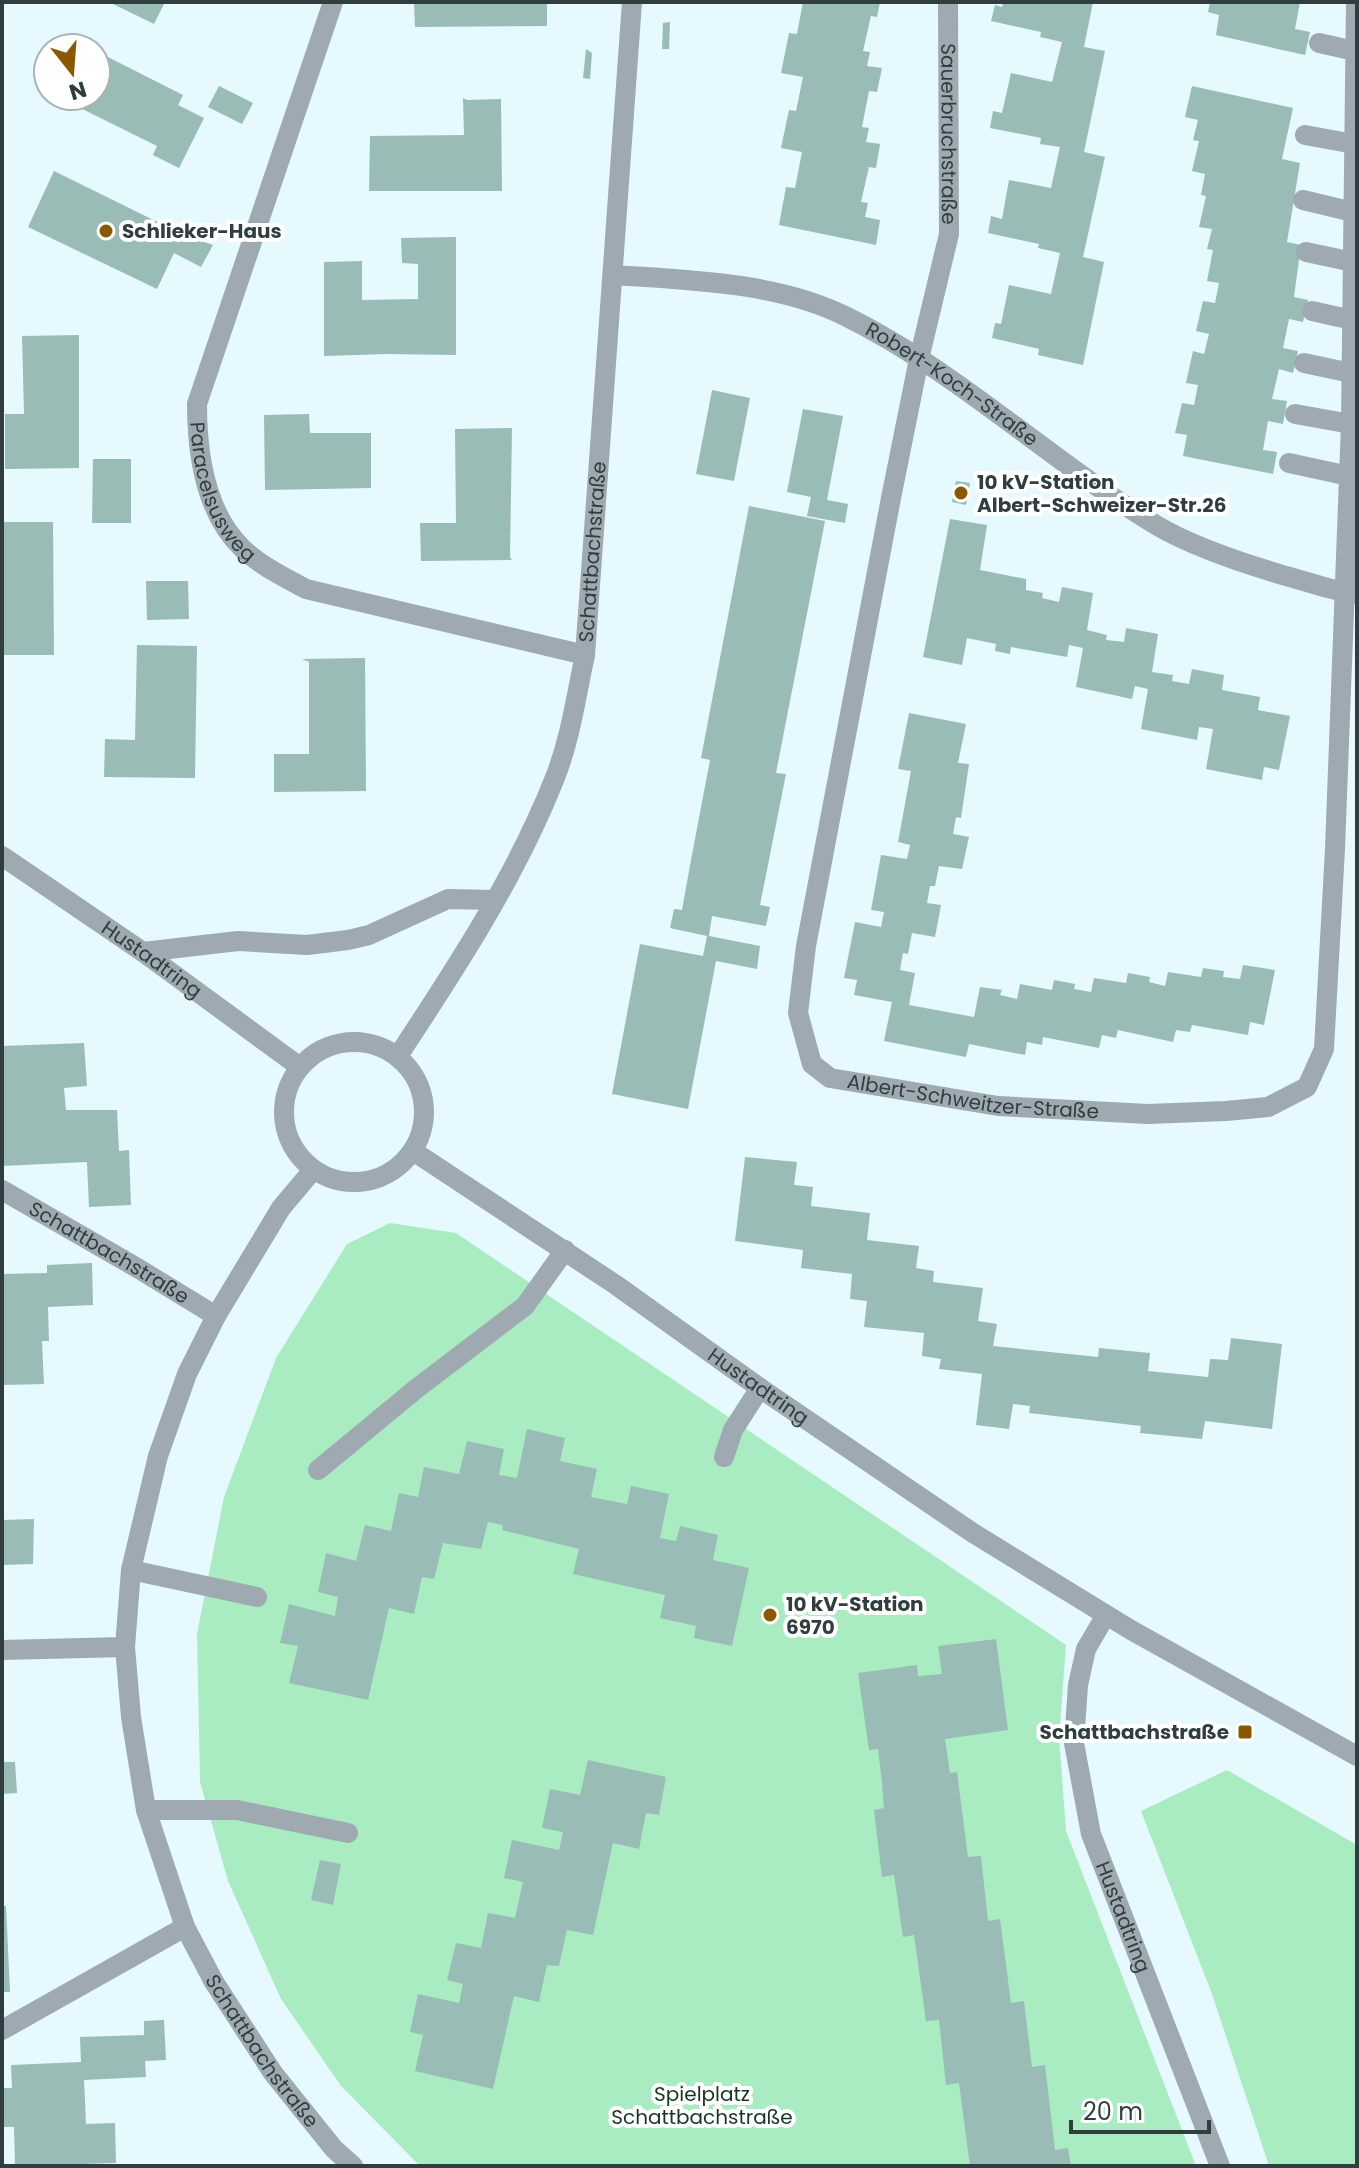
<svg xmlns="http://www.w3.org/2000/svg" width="1359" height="2168" viewBox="0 0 1359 2168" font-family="Poppins,sans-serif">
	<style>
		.green { fill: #a9ecc1 }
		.building { fill: #9abcb6 }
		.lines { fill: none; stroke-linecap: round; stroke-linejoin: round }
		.service { stroke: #9ea9b1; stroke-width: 20 }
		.minor { stroke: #9ea9b1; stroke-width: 20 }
		.tertiary { stroke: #9ea9b1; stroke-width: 20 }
		.poi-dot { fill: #895800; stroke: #fff; stroke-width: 3 }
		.labels { text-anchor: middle; stroke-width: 8; stroke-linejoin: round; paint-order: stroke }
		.street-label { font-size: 20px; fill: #303e40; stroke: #fff }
		.poi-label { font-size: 20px; font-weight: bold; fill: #303e40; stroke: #fff; text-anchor: start }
		.park-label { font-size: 20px; fill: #153723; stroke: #fff }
	</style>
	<rect width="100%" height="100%" fill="#e5f9fe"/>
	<g class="green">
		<path d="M390,1223L456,1233L1066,1645L1059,1737L1066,1831L1196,2166H420L341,2086L281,1999L228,1881L200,1782L197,1634L224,1497L276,1358L347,1244Z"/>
		<path d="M1227,1770L1357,1845V2166H1269L1212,1994L1141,1811Z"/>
	</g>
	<g class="building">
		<path d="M109,2H165L154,24Z"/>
		<path d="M414,2H547V26L415,27Z"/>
		<path d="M803,2H880L877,17L871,16L863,51L870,52L867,66L882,68L877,92L869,91L862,127L869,128L866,142L880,144L876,168L869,167L861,202L868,203L865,217L880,220L876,245L779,225L786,187L795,188L802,152L781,148L789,110L796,111L803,77L781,73L789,33L797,34Z"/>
		<path d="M1003,2H1093L1084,47L1105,51L1084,152L1105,157L1083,257L1104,262L1083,365L1038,355L1039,349L992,338L995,323L1001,324L1009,285L1051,294L1060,253L1038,248L1039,244L988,233L991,216L1002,219L1009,180L1051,188L1060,147L1040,144L1041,138L990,128L993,111L1002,113L1011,73L1052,82L1062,42L1040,37L1041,32L991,21L995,5L1002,7Z"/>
		<path d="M1210,2H1300L1295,29L1310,32L1305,55L1216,35L1219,15L1208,12Z"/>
		<path d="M670,22L669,49H662L663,23Z"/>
		<path d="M586,49L592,53L590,79L583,78Z"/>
		<path d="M96,51L183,95L178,105L204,118L179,168L153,155L157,146L64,100L66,96H96Z"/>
		<path d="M219,86L253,103L242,124L208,107Z"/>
		<path d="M1192,86L1293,108L1282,159L1300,163L1287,242L1301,245L1294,297L1308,300L1303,322L1289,319L1283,348L1298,351L1293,373L1279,369L1272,399L1287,401L1283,424L1268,421L1263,450L1277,452L1273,474L1183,456L1187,435L1175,433L1182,403L1194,405L1198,385L1186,383L1193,351L1204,354L1209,334L1196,331L1203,301L1215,303L1219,283L1207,281L1213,250L1207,249L1212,229L1199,227L1206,196L1201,195L1205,174L1192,171L1199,141L1193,140L1198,120L1185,117Z"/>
		<path d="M463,98L467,100L501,99L502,191H369L370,136L464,135Z"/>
		<path d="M54,171L184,235L213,245L201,267L174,253L157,289L28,227Z"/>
		<path d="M456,237V355L387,354L324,356V262L362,261V300L418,299V264L402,263L401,238Z"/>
		<path d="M79,335V468L5,469V414H24L22,336Z"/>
		<path d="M712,390L750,398L734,481L696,474Z"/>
		<path d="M803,409L843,416L827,500L848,504L845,523L807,516L811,497L787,492Z"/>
		<path d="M309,414L310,433H371V488L265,490L264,415Z"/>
		<path d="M512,428L510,557L512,560L421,561L420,523H456L455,429Z"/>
		<path d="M93,459H131V523H92Z"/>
		<path d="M956,481L970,483L966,505L952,502Z"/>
		<path d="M749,506L825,521L776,773L786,774L760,905L770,907L766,926L712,916L709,936L760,946L757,969L716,961L688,1109L612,1094L640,944L703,956L707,936L670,928L674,909L682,910L691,860L710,760L701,758Z"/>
		<path d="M950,519L987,525L980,570L1026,579V590L1043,593L1042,598L1059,602L1062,587L1093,593L1087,630L1107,635L1106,640L1124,642L1126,628L1158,634L1152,672L1173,675L1172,681L1189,684L1192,669L1224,675L1222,690L1260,697L1258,710L1290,716L1279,770L1264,767L1262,780L1206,769L1213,729L1199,727L1197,740L1141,729L1148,689L1135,686L1132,699L1076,687L1083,648L1069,645L1067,657L1011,647L1010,654L995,651L996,644L967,638L962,665L923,657Z"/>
		<path d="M2,522H53L54,655H2Z"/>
		<path d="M146,581H188L189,619L147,620Z"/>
		<path d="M137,645L197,646L195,778L104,777L105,739L135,740Z"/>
		<path d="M365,658L366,791L274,792V754H309V662L302,659Z"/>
		<path d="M909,713L966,724L958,763L969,764L961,818L956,817L953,834L969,837L962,869L939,866L935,886H930L927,903L941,905L935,937L912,933L908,954L903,953L900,970L915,973L909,1005L974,1017L980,987L1002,990L1000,995L1017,999L1020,984L1052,990L1054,980L1075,984L1074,989L1091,992L1094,978L1126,983L1128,973L1150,977L1149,982L1165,986L1168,972L1201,977L1203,968L1224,971L1223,977L1240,979L1243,965L1275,970L1264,1025L1250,1022L1248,1035L1192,1025L1190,1032L1176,1030L1173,1042L1118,1030L1116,1038L1102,1035L1099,1048L1043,1037L1042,1045L1027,1042L1025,1055L969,1044L966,1057L884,1041L892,1002L854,995L857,980L844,978L855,922L881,927L884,912L871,910L881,855L907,859L910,845L898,842L911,771L898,769Z"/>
		<path d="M84,1043L87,1086L64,1088L66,1110H117L119,1151L129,1150L131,1205L89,1207L87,1162L2,1166V1046Z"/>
		<path d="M745,1157L797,1162L794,1185L813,1187L811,1206L870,1213L867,1240L919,1246L916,1268L934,1271L933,1282L983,1288L978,1321L997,1324L993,1346L1098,1357L1099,1348L1150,1353L1148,1371L1208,1377L1210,1359L1228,1360L1231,1338L1282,1344L1272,1429L1205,1421L1202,1439L1140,1433L1141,1426L1029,1413L1030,1406L1013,1404L1009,1429L976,1425L982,1374L939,1369L941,1359L922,1356L924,1333L864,1327L867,1301L850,1299L852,1274L801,1268L803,1250L735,1241Z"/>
		<path d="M92,1263L93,1305L48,1307L49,1341H42L44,1384L2,1385V1274L47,1273V1265Z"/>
		<path d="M527,1429L565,1438L560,1461L597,1469L591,1497L627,1504L631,1486L669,1494L660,1538L676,1541L680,1526L718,1535L713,1560L749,1568L732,1646L694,1638L696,1626L660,1618L665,1595L573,1574L579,1549L502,1530L503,1525L488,1522L481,1549L443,1543L434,1579L422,1577L414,1614L389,1608L368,1700L289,1683L298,1646L280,1643L289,1604L335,1616L338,1597L318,1592L326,1553L356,1561L365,1525L391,1531L399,1493L418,1497L424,1467L459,1474L467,1441L504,1449L499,1475L517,1478Z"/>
		<path d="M34,1519L33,1564L2,1565V1520Z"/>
		<path d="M761,1609L780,1612L778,1622L760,1618Z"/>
		<path d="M996,1639L1008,1730L945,1739L950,1773L957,1772L968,1857L981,1856L988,1921L1000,1919L1011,2003L1024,2001L1032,2067L1045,2065L1055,2150L1068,2148L1071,2166H970L959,2083L946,2085L939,2020L926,2021L914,1935L903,1937L894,1875L882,1877L874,1810L884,1808L882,1783L878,1749L869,1750L858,1673L917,1665L918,1676L942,1674L938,1646Z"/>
		<path d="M588,1760L666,1777L659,1815L646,1813L639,1849L613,1843L593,1935L567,1930L559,1966L547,1965L539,2002L514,1996L493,2089L415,2071L423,2035L410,2032L418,1994L459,2003L463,1984L447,1980L456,1943L481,1948L488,1913L515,1918L523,1882L504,1878L512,1840L559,1850L563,1832L542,1828L550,1789L580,1795Z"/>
		<path d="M2,1762H15L17,1793L2,1794Z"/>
		<path d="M320,1860L341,1864L333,1905L311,1900Z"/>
		<path d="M2,1906H6L10,1992H2Z"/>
		<path d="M164,2020L166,2060L145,2061L146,2077L84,2080L86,2124L115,2123L116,2163L15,2166L14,2127H2V2088H12L11,2065L81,2062L80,2037L144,2035V2021Z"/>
	</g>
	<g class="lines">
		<g class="service">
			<path d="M1319,43L1355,51"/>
			<path d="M1305,135L1354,144"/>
			<path d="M1303,200L1353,212"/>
			<path d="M1306,252L1353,262"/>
			<path d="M1312,311L1352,320"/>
			<path d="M1304,363L1351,373"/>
			<path d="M1295,414L1351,424"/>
			<path d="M1289,463L1349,476"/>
			<path d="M143,952L238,941L307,945L348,940L369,935L448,899L495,900"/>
			<path d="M724,1457L733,1430L760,1388"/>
			<path d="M318,1470L416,1389L525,1306L565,1250"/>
			<path d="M131,1570L257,1597"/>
			<path d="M146,1810H237L348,1833"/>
		</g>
		<g class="minor">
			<path id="s1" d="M333,2L197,404C197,453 205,513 243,549C261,566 284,577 306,589L585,655"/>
			<path id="s2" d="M948,2L949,234L919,359L891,498L806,946L798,1013L812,1064L830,1078L998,1106L1148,1114L1226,1111L1268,1107L1307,1087L1324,1049L1335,849L1351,424L1356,2"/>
			<path id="s3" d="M613,275C687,280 777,282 845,316C957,371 1049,460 1156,525C1193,547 1245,564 1286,576C1309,582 1332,591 1356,594"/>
			<path id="s4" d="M313,1170L281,1208L216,1316L187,1374L158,1456L131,1570L125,1647L131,1717L146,1810L185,1927L214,1982L273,2073L334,2149L353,2166"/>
			<path id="s5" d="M2,1190L139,1269L216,1316"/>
			<path id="s6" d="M1106,1615L1086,1649L1078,1685L1074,1743L1091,1834L1220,2166"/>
			<path d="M2,1650L125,1647"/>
			<path d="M2,2030L185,1927"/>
		</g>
		<g class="tertiary">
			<path id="s7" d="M2,856L143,952L300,1067"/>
			<circle cx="354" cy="1112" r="70"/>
			<path id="s8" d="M398,1056C456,968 515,878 554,780C570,741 576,697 585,655L632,2"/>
			<path id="s9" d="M413,1151L616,1285L760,1388L973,1533L1131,1630L1357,1756"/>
		</g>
	</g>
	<g class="poi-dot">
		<circle cx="106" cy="231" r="8"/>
		<circle cx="961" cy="493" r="8"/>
		<circle cx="770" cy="1615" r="8"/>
		<rect x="1237" y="1724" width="16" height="16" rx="4"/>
	</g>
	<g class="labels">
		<g class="street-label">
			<text dy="7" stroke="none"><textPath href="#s2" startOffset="132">Sauerbruchstraße</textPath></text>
			<text dy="7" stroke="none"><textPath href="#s3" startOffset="364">Robert-Koch-Straße</textPath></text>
			<text dy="7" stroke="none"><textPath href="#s1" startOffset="518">Paracelsusweg</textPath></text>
			<text dy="7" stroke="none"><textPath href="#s8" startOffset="550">Schattbachstraße</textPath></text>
			<text dy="7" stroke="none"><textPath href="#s7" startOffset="182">Hustadtring</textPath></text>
			<text dy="7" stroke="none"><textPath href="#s2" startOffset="1246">Albert-Schweitzer-Straße</textPath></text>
			<text dy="7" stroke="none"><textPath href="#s5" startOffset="124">Schattbachstraße</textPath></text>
			<text dy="7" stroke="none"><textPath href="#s9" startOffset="418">Hustadtring</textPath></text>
			<text dy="7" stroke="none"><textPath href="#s6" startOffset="316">Hustadtring</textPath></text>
			<text dy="7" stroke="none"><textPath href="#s4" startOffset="956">Schattbachstraße</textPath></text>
		</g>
		<g class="poi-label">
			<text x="122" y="238">Schlieker-Haus</text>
			<text x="977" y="489">10 kV-Station<tspan x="977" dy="23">Albert-Schweizer-Str.26</tspan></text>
			<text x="786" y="1611">10 kV-Station<tspan x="786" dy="23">6970</tspan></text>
			<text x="1229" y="1739" text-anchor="end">Schattbachstraße</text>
		</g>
		<g class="park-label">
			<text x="702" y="2101">Spielplatz<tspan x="702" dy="23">Schattbachstraße</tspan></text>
		</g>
	</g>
	<rect width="1359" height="2168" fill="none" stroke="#303e40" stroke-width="8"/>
	<g transform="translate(72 72) rotate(163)"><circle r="38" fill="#ffffff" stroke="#acb2b3" stroke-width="2"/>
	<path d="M0-6L14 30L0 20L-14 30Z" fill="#895800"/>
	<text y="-12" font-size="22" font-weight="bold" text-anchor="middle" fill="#303e40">N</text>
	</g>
	<path d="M1071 2120v12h138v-12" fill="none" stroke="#303e40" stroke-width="4"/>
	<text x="1083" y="2120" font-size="24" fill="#303e40" stroke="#ffffff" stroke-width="6" paint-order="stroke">20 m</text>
</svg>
